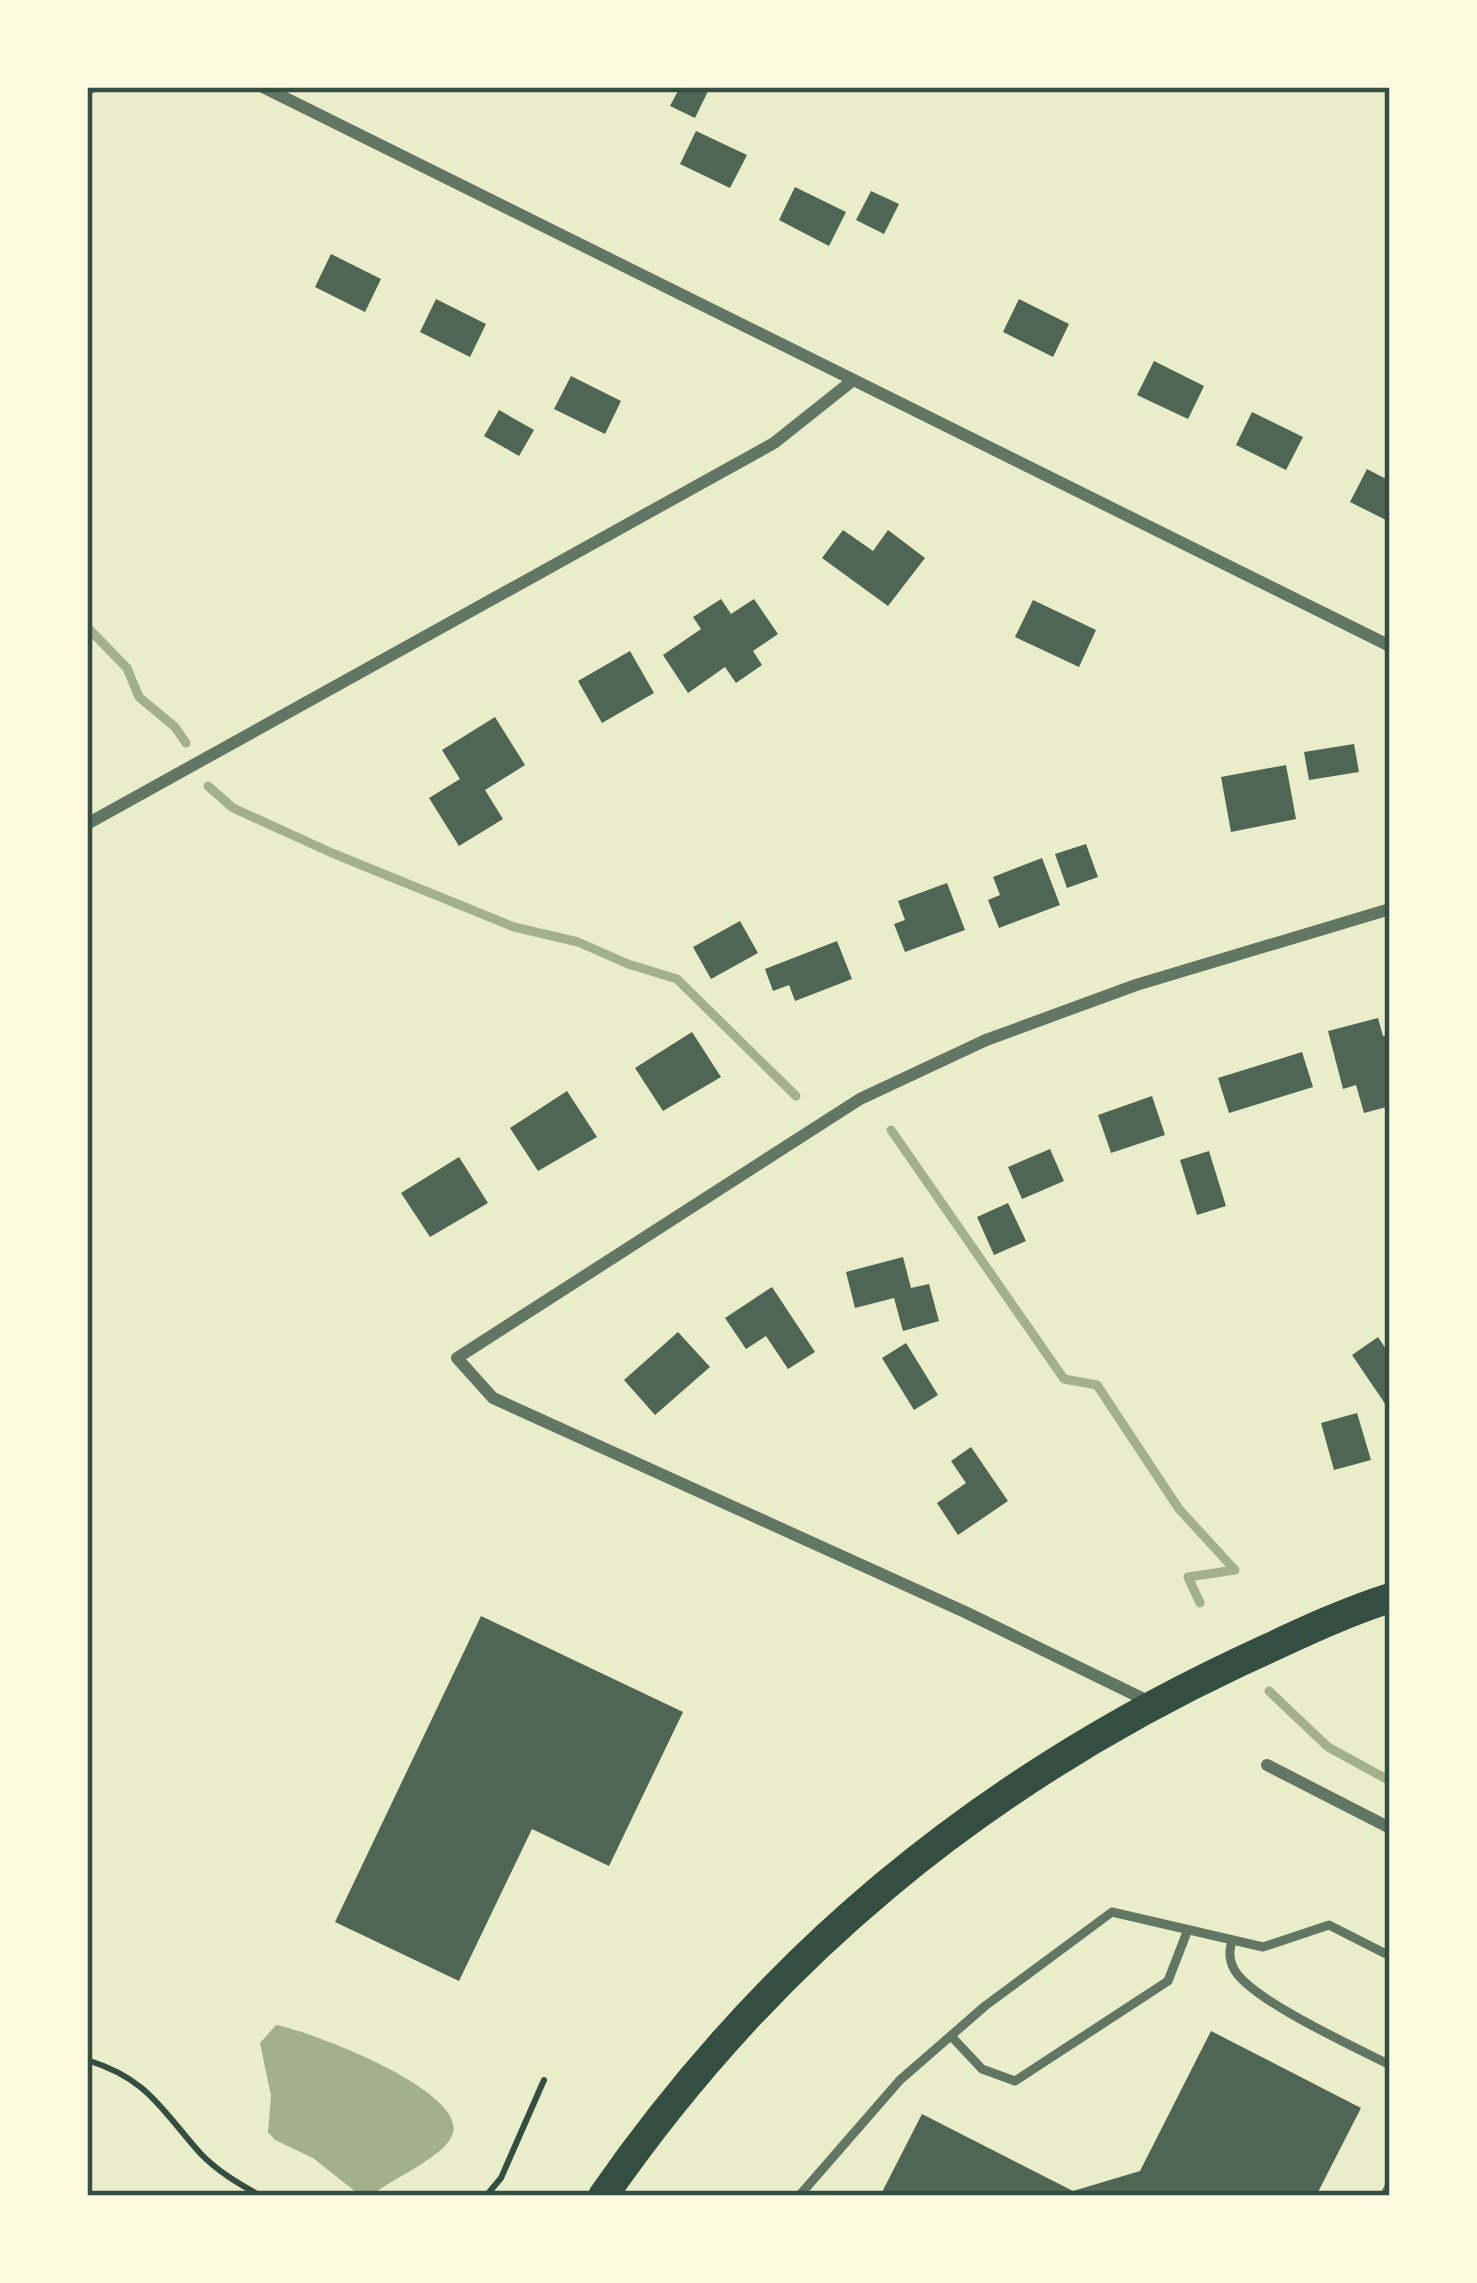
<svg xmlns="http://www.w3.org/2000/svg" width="1477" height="2283" viewBox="0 0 1477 2283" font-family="'Alegreya Sans',sans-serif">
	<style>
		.water { fill: #a3b18a }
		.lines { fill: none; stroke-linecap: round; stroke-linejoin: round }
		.stream { stroke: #a3b18a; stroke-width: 9 }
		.building { fill: #4f6655 }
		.path { stroke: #344e41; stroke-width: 6 }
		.service { stroke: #617663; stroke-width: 9 }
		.minor { stroke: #617663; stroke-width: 12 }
		.primary { stroke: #344e41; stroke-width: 30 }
		.neatline { fill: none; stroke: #344e41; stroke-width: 4.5 }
	</style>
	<rect width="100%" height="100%" fill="#e9edc9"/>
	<path class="water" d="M276,2025C310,2031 465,2090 453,2133C447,2156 391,2179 372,2195L361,2196L313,2158L275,2140L268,2132L271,2096L260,2043Z"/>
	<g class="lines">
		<g class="stream">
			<path d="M87,627L127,668L139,697L175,727L186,743"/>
			<path d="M208,786L233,808L332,853L514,927L578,942L628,964L677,979L796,1096"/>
			<path d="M891,1130L1064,1379L1097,1385L1179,1509L1235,1570L1188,1577L1200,1603"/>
			<path d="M1269,1691L1328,1747L1390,1781"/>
		</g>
	</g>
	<g class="building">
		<path d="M680,87H710L695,118L670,106Z"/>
		<path d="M696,131L747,155L730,188L680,164Z"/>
		<path d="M795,187L846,212L829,246L779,220Z"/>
		<path d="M871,191L899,204L884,234L856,220Z"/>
		<path d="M331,254L381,279L365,312L315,287Z"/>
		<path d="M436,299L486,324L470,357L420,332Z"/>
		<path d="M1019,299L1069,324L1053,357L1003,332Z"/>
		<path d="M1154,361L1204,386L1188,419L1137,395Z"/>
		<path d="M571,376L621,401L605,434L554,409Z"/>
		<path d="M499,410L534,430L519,456L484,436Z"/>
		<path d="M1252,412L1303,437L1286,470L1236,445Z"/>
		<path d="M1367,469L1390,481V522L1350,502Z"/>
		<path d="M843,530L873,551L888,530L925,558L888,606L822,558Z"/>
		<path d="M721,599L731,614L754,599L778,634L753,651L762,665L736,683L725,667L688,693L663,655L701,629L693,617Z"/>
		<path d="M1033,600L1096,630L1079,667L1015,637Z"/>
		<path d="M630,651L654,693L602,723L578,681Z"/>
		<path d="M495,717L525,765L485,790L503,819L459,846L429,798L460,779L442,750Z"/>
		<path d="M1354,744L1359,772L1309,780L1304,752Z"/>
		<path d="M1286,765L1296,819L1231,832L1221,777Z"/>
		<path d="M1086,844L1098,877L1067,888L1055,854Z"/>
		<path d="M1042,858L1060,905L999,928L988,900L1000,895L993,877Z"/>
		<path d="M947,883L965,930L905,952L894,924L905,920L898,901Z"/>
		<path d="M740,921L758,953L711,979L693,947Z"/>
		<path d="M837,941L852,979L795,1001L789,985L773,991L765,969Z"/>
		<path d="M1378,1018L1383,1036L1390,1035V1106L1364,1113L1356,1085L1343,1089L1328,1031Z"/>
		<path d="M692,1032L721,1077L663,1111L635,1068Z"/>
		<path d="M1302,1052L1313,1087L1229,1113L1218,1078Z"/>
		<path d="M567,1091L597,1137L538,1171L510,1128Z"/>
		<path d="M1152,1096L1165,1135L1111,1153L1098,1115Z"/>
		<path d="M1050,1149L1064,1181L1022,1199L1008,1167Z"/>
		<path d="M1209,1151L1226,1206L1197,1215L1180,1160Z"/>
		<path d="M459,1157L488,1203L430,1237L401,1193Z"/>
		<path d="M1008,1203L1026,1241L994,1255L977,1217Z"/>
		<path d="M903,1257L911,1288L929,1284L939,1321L903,1331L894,1298L855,1308L846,1272Z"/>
		<path d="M772,1287L815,1352L788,1369L766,1336L746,1349L725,1318Z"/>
		<path d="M678,1332L710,1367L655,1415L624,1380Z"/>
		<path d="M1378,1337L1390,1355V1411L1352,1355Z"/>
		<path d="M906,1343L938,1395L914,1410L882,1358Z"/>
		<path d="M1357,1413L1371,1460L1334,1470L1321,1423Z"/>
		<path d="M971,1447L1008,1501L958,1535L937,1503L966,1483L951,1461Z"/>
		<path d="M481,1616L683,1712L609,1866L532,1829L459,1981L335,1922Z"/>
		<path d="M1211,2031L1361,2108L1316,2196H880L922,2114L1073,2191L1140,2171Z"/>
	</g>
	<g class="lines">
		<g class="path">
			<path d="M87,2060C148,2079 160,2108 200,2153C217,2171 239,2184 261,2196"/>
			<path d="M486,2196L501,2178L544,2080"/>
		</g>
		<g class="service">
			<path d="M1232,1941C1229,1950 1229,1960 1234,1969C1249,1999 1357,2048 1390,2065"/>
			<path d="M951,2036L982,2069L1015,2081L1168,1981L1187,1932"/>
			<path d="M799,2196L900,2080L985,2006L1112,1912L1263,1947L1329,1925L1390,1956"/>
			<path d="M1384,2196L1390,2185"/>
		</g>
		<g class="minor">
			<path d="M263,87L1390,646"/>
			<path d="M87,90L91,87"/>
			<path d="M87,824L774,443L852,381"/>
			<path d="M1152,1703L965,1612L493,1398L457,1358L860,1099L986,1040L1136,985L1390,909"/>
			<path d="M1267,1765L1390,1828"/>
		</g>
		<path class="primary" d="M603,2196C768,1958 978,1785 1239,1662C1289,1639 1337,1615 1390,1598"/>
	</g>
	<rect width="1477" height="2283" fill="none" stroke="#fefae0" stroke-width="180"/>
	<rect x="90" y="90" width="1297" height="2103" class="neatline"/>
</svg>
